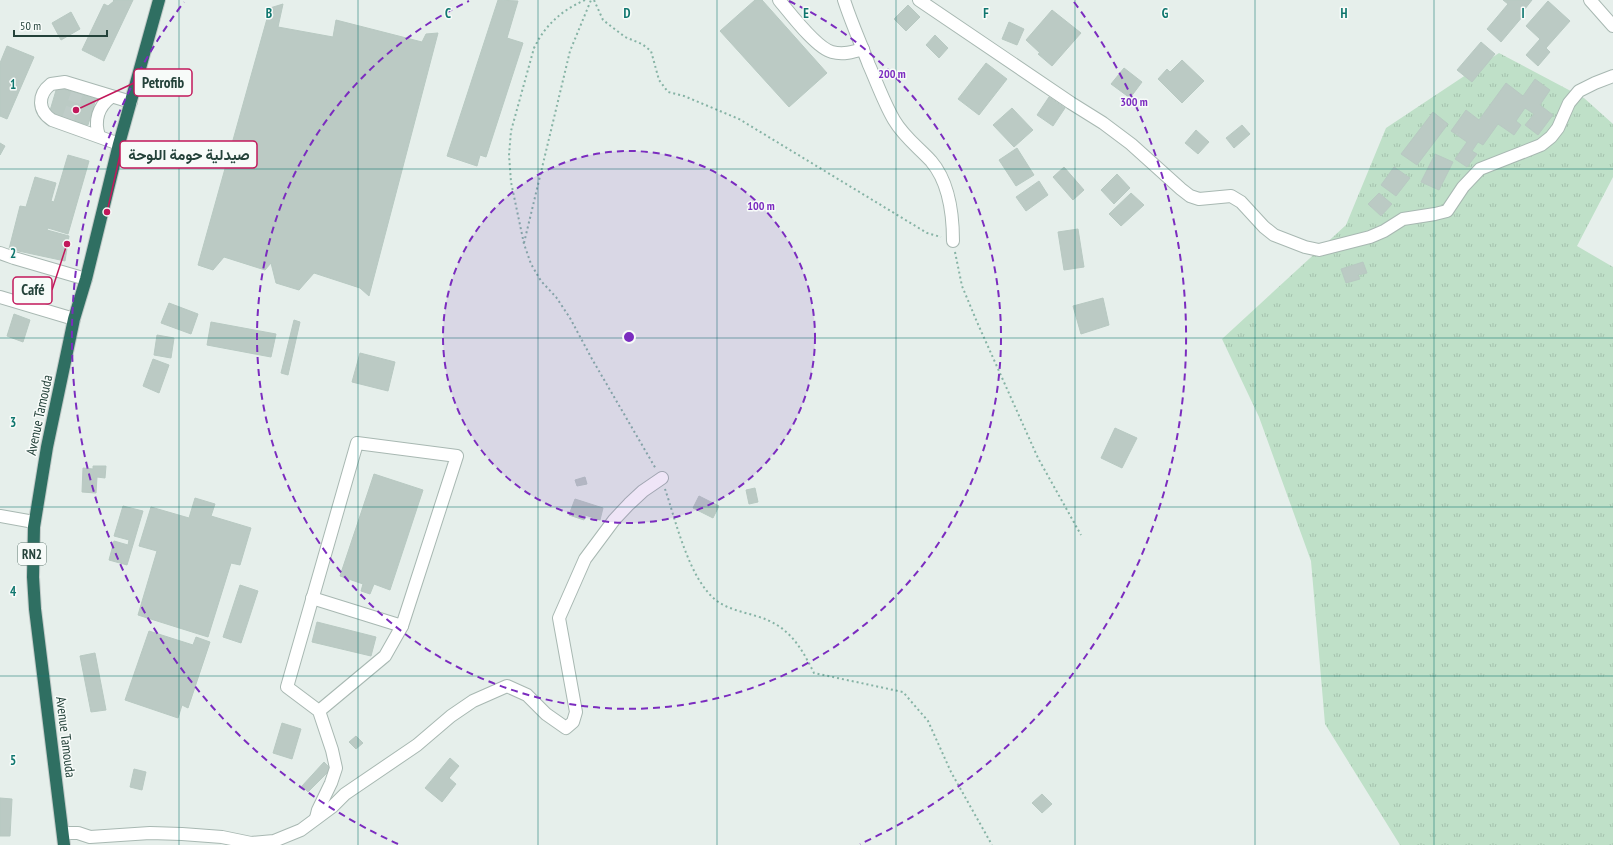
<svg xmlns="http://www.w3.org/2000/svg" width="1613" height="845" viewBox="0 0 1613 845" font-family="'PT Sans Narrow',Vazirmatn,sans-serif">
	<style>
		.grass { fill: url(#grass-tufts) }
		.building { fill: #bbcac4; stroke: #b8c9c2 }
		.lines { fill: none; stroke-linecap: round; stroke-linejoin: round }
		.minor-tunnel { stroke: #bfccc8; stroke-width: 12; stroke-dasharray: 12 6; stroke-linecap: butt }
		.minor-casing { stroke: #a8b8b2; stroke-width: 14 }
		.highway-casing { stroke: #c2cac8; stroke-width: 14 }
		.path { stroke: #86b3a5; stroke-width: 2; stroke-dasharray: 2 3; stroke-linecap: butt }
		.minor { stroke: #fff; stroke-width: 12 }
		.highway { stroke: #2f6f62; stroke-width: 12 }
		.grid { fill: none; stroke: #0f766e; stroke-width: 1; stroke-opacity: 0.55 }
		.ring { fill: none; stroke: #7b2cbf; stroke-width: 2; stroke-dasharray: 7 5 }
		.labels { text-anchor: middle; stroke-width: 3; stroke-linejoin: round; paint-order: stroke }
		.shield { fill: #f7fbf9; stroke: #637a73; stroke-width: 1 }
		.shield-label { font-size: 13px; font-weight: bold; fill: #24423a }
		.street-label { font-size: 14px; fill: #24423a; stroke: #f7fbf9 }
		.grid-label { font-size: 13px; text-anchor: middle; font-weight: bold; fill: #0f766e; stroke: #f7fbf9; stroke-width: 3; stroke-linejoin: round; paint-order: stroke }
		.centre { fill: #7b2cbf; stroke: #f7fbf9; stroke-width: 2 }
		.ring-label { font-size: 12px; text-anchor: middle; font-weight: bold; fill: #7b2cbf; stroke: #f7fbf9; stroke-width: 3; stroke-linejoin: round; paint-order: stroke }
		.leader { fill: none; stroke: #c2185b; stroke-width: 1.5 }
		.callout-dot { fill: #c2185b; stroke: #f7fbf9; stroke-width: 1.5 }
		.callout { fill: #f7fbf9; stroke: #c2185b; stroke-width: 1.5 }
		.callout-label { font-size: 15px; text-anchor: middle; font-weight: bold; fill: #24423a }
	</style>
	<defs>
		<pattern id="grass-tufts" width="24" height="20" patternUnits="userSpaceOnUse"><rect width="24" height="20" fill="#bfe0c8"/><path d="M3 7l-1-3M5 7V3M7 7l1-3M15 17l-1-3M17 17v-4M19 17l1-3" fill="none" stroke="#a4c1ad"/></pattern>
	</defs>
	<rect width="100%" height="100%" fill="#e6efeb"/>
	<path class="grass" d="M1499,53L1584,98L1613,124V177L1577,246L1613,267V845H1400L1325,724L1311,561L1259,417L1222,339L1346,225L1386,128Z"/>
	<g class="building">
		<path d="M113,0H133L104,61L82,50L104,4L108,6L114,1Z"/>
		<path d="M498,0L518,1L507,38L523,43L486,157L480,155L477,166L447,156Z"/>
		<path d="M755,0H762L827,73L789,107L720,31Z"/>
		<path d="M1503,0H1532L1521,14L1523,16L1501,42L1487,29L1508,4Z"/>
		<path d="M1548,1L1570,21L1546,48L1550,52L1538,66L1526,55L1540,39L1526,26Z"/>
		<path d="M283,4L278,27L333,37L336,20L422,42L426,34L438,33L369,296L360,288L314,273L299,290L276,283L271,263L265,270L224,257L213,270L198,265L270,8Z"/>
		<path d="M908,5L920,17L906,31L894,19Z"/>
		<path d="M1052,10L1081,33L1052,66L1038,54L1040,53L1026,40Z"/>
		<path d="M71,12L80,29L61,40L52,23Z"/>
		<path d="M1009,22L1024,29L1017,45L1002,39Z"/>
		<path d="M935,35L948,48L939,58L926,45Z"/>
		<path d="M1481,42L1495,54L1472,82L1457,70Z"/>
		<path d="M7,46L34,57L7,119L0,116V63Z"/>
		<path d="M1182,60L1204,81L1182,103L1158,79L1167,69L1170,72Z"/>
		<path d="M986,63L1007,79L979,115L958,99Z"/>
		<path d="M1124,68L1142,82L1130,98L1111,84Z"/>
		<path d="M1535,79L1550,90L1540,105L1553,115L1538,135L1525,125L1534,114L1525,108L1516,121L1521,125L1514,135L1498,124L1483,145L1478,142L1472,151L1477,154L1467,167L1455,159L1467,142L1451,131L1466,110L1479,120L1506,83L1523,96Z"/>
		<path d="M57,87L96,99L88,125L49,114Z"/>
		<path d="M1049,97L1065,108L1053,126L1037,115Z"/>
		<path d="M1012,108L1033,130L1014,147L993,125Z"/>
		<path d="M1433,112L1448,124L1417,165L1401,154Z"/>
		<path d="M1242,125L1250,134L1234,148L1226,138Z"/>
		<path d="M1196,130L1209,142L1198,154L1185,143Z"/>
		<path d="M0,143L5,146L0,155Z"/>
		<path d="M1017,148L1034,175L1016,186L999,160Z"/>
		<path d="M1435,154L1453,162L1439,190L1421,182Z"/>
		<path d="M68,155L89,161L68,234L48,228L47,230L69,236L65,261L9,249L20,206L26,207L35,177L56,183L51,201L54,202Z"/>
		<path d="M1064,167L1084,190L1073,200L1053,177Z"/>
		<path d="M1394,167L1410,178L1396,196L1381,185Z"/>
		<path d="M1117,174L1130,188L1114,204L1101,190Z"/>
		<path d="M1039,181L1048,195L1026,211L1016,197Z"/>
		<path d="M1131,193L1144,205L1121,226L1109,214Z"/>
		<path d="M1379,193L1392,204L1381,216L1368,204Z"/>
		<path d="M1078,229L1084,267L1064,270L1058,232Z"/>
		<path d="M1363,262L1367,273L1358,275L1360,279L1346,283L1341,269Z"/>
		<path d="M1103,298L1109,325L1081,334L1073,306Z"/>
		<path d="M169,303L198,314L191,334L161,323Z"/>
		<path d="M14,314L30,320L23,342L7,336Z"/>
		<path d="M294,320L300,322L288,375L281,373Z"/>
		<path d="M211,322L276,334L271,357L207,345Z"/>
		<path d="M157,335L174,338L171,358L154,355Z"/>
		<path d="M360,353L395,362L388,391L352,382Z"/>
		<path d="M153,359L169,365L159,393L143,386Z"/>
		<path d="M1115,428L1137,438L1122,468L1101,458Z"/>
		<path d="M93,466H106L105,478L97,477L96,493L82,492L83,468L93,469Z"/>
		<path d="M374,474L423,490L390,590L374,584L370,594L361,591L363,584L340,576Z"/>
		<path d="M585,477L587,484L577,486L575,480Z"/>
		<path d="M755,488L758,502L749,504L746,490Z"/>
		<path d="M699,496L719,506L713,518L693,508Z"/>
		<path d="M195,498L215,504L211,516L251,528L240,565L231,563L208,637L138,615L157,551L139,546L151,507L189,518Z"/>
		<path d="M575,499L603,508L600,520L585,515L584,520L569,515Z"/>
		<path d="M123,506L143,511L127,565L109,560L114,541L128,545L129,540L114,536Z"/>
		<path d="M240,585L258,591L241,643L223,637Z"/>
		<path d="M317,622L376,637L371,656L312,642Z"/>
		<path d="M149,631L193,645L196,637L210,642L188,708L182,705L178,718L125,700Z"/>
		<path d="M95,653L106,710L91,712L80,656Z"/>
		<path d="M282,723L301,729L292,759L273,753Z"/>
		<path d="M356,736L363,743L356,749L349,742Z"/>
		<path d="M450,758L459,766L449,778L456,784L442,802L425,788Z"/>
		<path d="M324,762L331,769L308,792L302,786Z"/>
		<path d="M134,769L146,772L142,790L130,787Z"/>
		<path d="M1042,794L1052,804L1042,813L1032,803Z"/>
		<path d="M0,798L12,799L10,836H0Z"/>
	</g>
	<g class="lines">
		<path class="minor-tunnel" d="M68,119L77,93"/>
		<g class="minor-casing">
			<g id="minor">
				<path d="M779,0C790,13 816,48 832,52C843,55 853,52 863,49"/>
				<path d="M844,0C851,22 861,44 869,65C877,83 884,103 894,120C904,137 918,147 931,161C949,182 953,214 953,241"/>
				<path d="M919,0L1071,103L1103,123L1131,144L1181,189L1190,196L1199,199L1231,196L1241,202L1264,227L1274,235L1305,247L1319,250L1370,237L1384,231L1403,219L1435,214L1447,211L1463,187L1480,169L1541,145L1551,137L1558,128L1569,103L1579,91L1595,83L1613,76"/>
				<path d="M1590,0L1613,26"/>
				<path d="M99,136C94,121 98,107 111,97"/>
				<path d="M119,144L52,120C38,111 37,95 51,84L65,82L131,102"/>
				<path d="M0,253L14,258L86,279"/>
				<path d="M0,297L74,319"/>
				<path d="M0,516L34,522"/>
				<path d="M312,598L402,626"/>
				<path d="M316,818L318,810L331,783L336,768L332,750L319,711L385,656L402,626L457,456L357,443L287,687L319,711"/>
				<path d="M63,833H78L90,837L150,833L182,834L222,837L251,843L274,841L301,830L332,807L345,794L417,745L451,716L473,701L507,686L527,695L546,714L566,728L573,722L576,712L559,618L585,559L614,520L629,504L643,491L662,478"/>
			</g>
		</g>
		<g class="highway-casing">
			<path id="highway" d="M64,845L35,609L33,577L34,527L47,447L74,319L86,279L119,144L159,0"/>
		</g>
		<g class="path">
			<path d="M585,0C561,11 546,24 534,48L511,131L509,155L511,182L524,244L531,264L541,281L556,297L570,318L592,359L656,469"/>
			<path d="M594,0L603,20L625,37L642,44L651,51L659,80L668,92L684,96L739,119L927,233L941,237"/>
			<path d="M524,243L570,51L591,0"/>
			<path d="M955,252L962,286L977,322L1038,458L1081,535"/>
			<path d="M665,489C676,521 689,580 717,601C728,609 743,612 756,616C788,625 800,645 814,673L903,692L928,721L951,772L992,845"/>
		</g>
		<use href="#minor" class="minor"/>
		<use href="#highway" class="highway"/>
	</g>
	<path class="grid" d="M179,0V845M358,0V845M538,0V845M717,0V845M896,0V845M1075,0V845M1255,0V845M1434,0V845M0,169H1613M0,338H1613M0,507H1613M0,676H1613"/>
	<circle cx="629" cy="337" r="186" fill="#7b2cbf" fill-opacity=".12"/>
	<g class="ring">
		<circle cx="629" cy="337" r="186"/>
		<path d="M789 1A372 372 0 1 1 469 1"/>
		<path d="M398 844A557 557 0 0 1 184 2M1074 2A557 557 0 0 1 860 844"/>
	</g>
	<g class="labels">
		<rect class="shield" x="18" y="543" width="28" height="22" rx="3"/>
		<g class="shield-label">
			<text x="32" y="559">RN2</text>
		</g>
		<g class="street-label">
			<text transform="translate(39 415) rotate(-78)" y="5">Avenue Tamouda</text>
			<text transform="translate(66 737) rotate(83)" y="5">Avenue Tamouda</text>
		</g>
	</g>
	<g class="grid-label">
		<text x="269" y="18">B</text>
		<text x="448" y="18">C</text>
		<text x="627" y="18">D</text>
		<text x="806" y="18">E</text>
		<text x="986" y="18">F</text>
		<text x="1165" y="18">G</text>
		<text x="1344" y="18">H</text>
		<text x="1523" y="18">I</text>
		<text x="13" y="89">1</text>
		<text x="13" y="258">2</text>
		<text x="13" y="427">3</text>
		<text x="13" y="596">4</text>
		<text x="13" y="765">5</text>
	</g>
	<circle cx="629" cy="337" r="6" class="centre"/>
	<g class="ring-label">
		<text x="892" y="78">200 m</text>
		<text x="1134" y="106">300 m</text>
		<text x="761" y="210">100 m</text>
	</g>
	<path class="leader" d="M76 110L134 83M107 212L120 155M67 244L52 290"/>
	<g class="callout-dot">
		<circle cx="76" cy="110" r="4"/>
		<circle cx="107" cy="212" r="4"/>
		<circle cx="67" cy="244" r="4"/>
	</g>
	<g class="callout">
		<rect x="134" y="69" width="58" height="27" rx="4"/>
		<rect x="120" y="141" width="137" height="27" rx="4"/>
		<rect x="13" y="277" width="39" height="27" rx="4"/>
	</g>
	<g class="callout-label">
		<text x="163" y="88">Petrofib</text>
		<text x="189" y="160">صيدلية حومة اللوحة</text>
		<text x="33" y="295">Café</text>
	</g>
	<path d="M14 30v6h93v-6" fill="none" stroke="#24423a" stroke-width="2"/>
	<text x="20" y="30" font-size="12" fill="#24423a" stroke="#f7fbf9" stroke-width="3" paint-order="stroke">50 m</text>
</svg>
